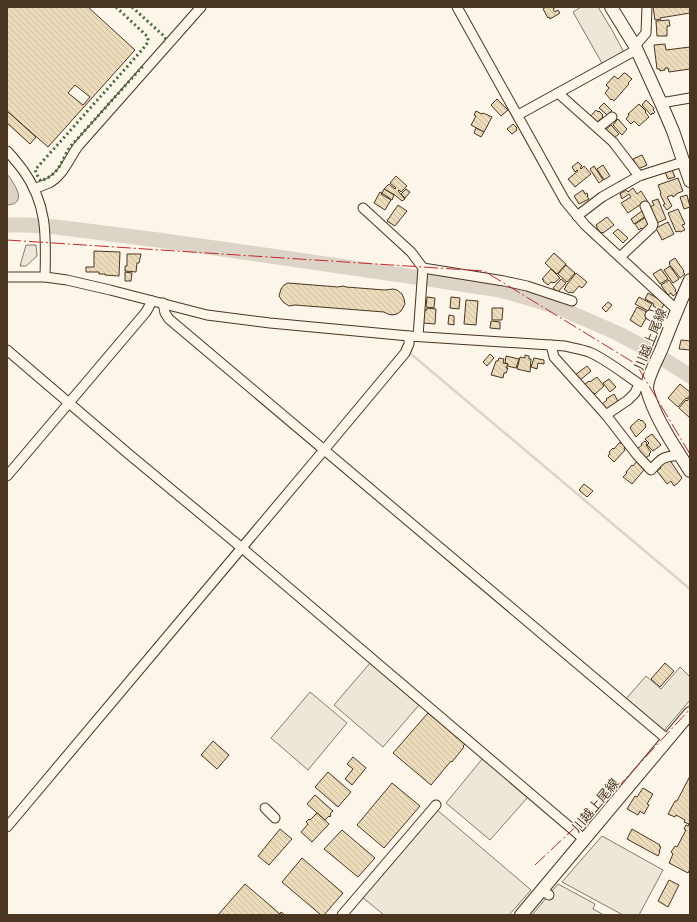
<svg xmlns="http://www.w3.org/2000/svg" width="697" height="922" viewBox="0 0 697 922" font-family="'PT Sans','Noto Sans JP',sans-serif">
	<style>
		.parking { fill: #ede7d9; stroke: #887966 }
		.water { fill: #dcd4c6; stroke: #887966 }
		.lines { fill: none; stroke-linecap: round; stroke-linejoin: round }
		.stream { stroke: #dcd4c6; stroke-width: 2.5 }
		.river { stroke: #dcd4c6; stroke-width: 15 }
		.building { fill: url(#building-back-hatch); stroke: #4a3520; fill-rule: evenodd }
		.minor-casing { stroke: #4a3520; stroke-width: 11 }
		.major-casing { stroke: #4a3520; stroke-width: 14 }
		.minor { stroke: #fbf6e9; stroke-width: 9 }
		.major { stroke: #fbf6e9; stroke-width: 12 }
		.hedge { stroke: #436837; stroke-width: 3; stroke-dasharray: 2 3; stroke-linecap: butt }
		.power { stroke: #c62828; stroke-width: 1; stroke-dasharray: 14 3 2 3; stroke-linecap: butt }
		.labels { text-anchor: middle; stroke-width: 3; stroke-linejoin: round; paint-order: stroke }
		.street-label { font-size: 13px; fill: #4a3520; stroke: #fbf6e9 }
	</style>
	<defs>
		<pattern id="building-back-hatch" width="6" height="6" patternUnits="userSpaceOnUse"><rect width="6" height="6" fill="#ecdcbc"/><path d="M-1 5l2 2M0 0l6 6M5-1l2 2" fill="none" stroke="#ccbda1"/></pattern>
	</defs>
	<rect width="100%" height="100%" fill="#fbf6e9"/>
	<g class="parking">
		<path d="M581,7H598L612,30L625,54L603,65L573,12Z"/>
		<path d="M26,245H36L37,256L26,266H20Z"/>
		<path d="M370,663L419,705L383,747L334,705Z"/>
		<path d="M680,667L690,677V700L663,732L625,700L646,676L661,689Z"/>
		<path d="M310,692L347,723L308,770L271,738Z"/>
		<path d="M483,758L528,797L490,840L446,803Z"/>
		<path d="M436,809L531,890L509,915H384L362,897Z"/>
		<path d="M602,836L663,870L639,915H623L562,882Z"/>
		<path d="M558,884L595,904L593,909L604,915H532Z"/>
	</g>
	<path class="water" d="M7,174C14,183 29,204 7,205Z"/>
	<g class="lines">
		<path class="stream" d="M411,354L690,589"/>
		<path class="river" d="M7,225H27L56,227L158,240L257,254L422,278L500,290L535,300L562,309L617,333L651,351L690,376"/>
	</g>
	<g class="building">
		<path d="M7,7H88L135,50L48,147L7,111ZM75,85L90,97L83,105L68,93Z"/>
		<path d="M546,7H556L553,9L555,12L558,10L560,13L550,19L549,17L548,18L543,9Z"/>
		<path d="M653,7H690V13L660,18L661,19L655,20Z"/>
		<path d="M669,20L670,26H667V36H657L656,21Z"/>
		<path d="M665,44L666,50L690,47V69L669,72L668,68H665V70L660,71V69H657L654,45Z"/>
		<path d="M624,73H625L632,79L628,83L629,84L614,101L612,99L611,100L605,93L609,88L606,85L614,76L618,79Z"/>
		<path d="M497,99L508,110L501,116L491,105Z"/>
		<path d="M646,100L654,108L653,110L655,112L653,114L652,113L651,115L642,105Z"/>
		<path d="M604,103L612,111L607,115L599,108Z"/>
		<path d="M639,104L646,111L645,112L649,117L639,126L634,121L631,124L626,119L629,115L628,114Z"/>
		<path d="M596,110L598,112L599,111L603,115L602,116L603,117L597,122L591,116Z"/>
		<path d="M7,111L36,137L30,144L7,123Z"/>
		<path d="M476,111L482,114L483,113L492,117L484,132L471,125L476,116L474,115Z"/>
		<path d="M618,119L627,129L622,135L613,125L616,121Z"/>
		<path d="M513,124L517,128H516L517,130L512,134L507,129Z"/>
		<path d="M611,125L619,134L614,138L605,130Z"/>
		<path d="M476,128L484,132L481,137L474,133Z"/>
		<path d="M642,155L647,165L638,169L633,159Z"/>
		<path d="M578,162L582,166L580,168L581,169L584,166L591,174L575,187L568,179L578,171L577,170L575,172L572,167Z"/>
		<path d="M603,165L610,176L604,180L597,169Z"/>
		<path d="M594,166L603,180L599,183L590,169Z"/>
		<path d="M672,170L675,177L668,179L665,172Z"/>
		<path d="M396,176L407,186L401,192L399,190L398,191L405,199L402,201L395,195L384,189L389,184L395,189L396,188L390,183Z"/>
		<path d="M678,178L683,191L676,194V195L673,197L672,195L667,197L672,206L667,210L663,205L665,204L660,194L661,193L658,185Z"/>
		<path d="M633,188L637,194L641,191L648,202L645,204L644,202L628,213L621,203L631,197L629,194L622,199L620,194L626,190L628,192Z"/>
		<path d="M384,189L394,195L392,200L382,193Z"/>
		<path d="M406,189L410,192L405,198L401,194Z"/>
		<path d="M583,190L585,194L587,193L588,196H587L589,199L579,204L574,196Z"/>
		<path d="M380,192L382,193L381,194L391,200L385,210L374,203Z"/>
		<path d="M687,195L690,207L684,209L680,197Z"/>
		<path d="M658,199L666,219L657,223L650,207L654,205L652,201Z"/>
		<path d="M398,205L407,211L395,226L387,221Z"/>
		<path d="M678,209L685,224L682,225L685,230L680,232L679,231L676,232L668,213Z"/>
		<path d="M642,211L646,216L634,224L631,219Z"/>
		<path d="M607,217L614,225L603,233L602,232L601,233L597,228V227L596,225Z"/>
		<path d="M646,217L650,225L643,230L641,228L639,230L635,224Z"/>
		<path d="M668,222L674,234L662,240L656,228Z"/>
		<path d="M618,229L628,238L623,243L613,233Z"/>
		<path d="M94,251L120,252L119,276L105,275V274H99V272H86V267H94Z"/>
		<path d="M554,253L566,264L557,274L545,263Z"/>
		<path d="M127,254H141L139,263H137L136,272L125,271V266H127Z"/>
		<path d="M675,258L684,271L683,272L685,274L680,278L678,275L669,264L670,263L669,262Z"/>
		<path d="M566,265L575,273L567,282L558,274Z"/>
		<path d="M670,266L679,279L673,283L664,270Z"/>
		<path d="M551,269L560,278L554,283V282L553,283L551,282L548,285L543,281L544,280L542,279Z"/>
		<path d="M661,269L668,279L660,284L653,274Z"/>
		<path d="M125,272L132,273L131,281H125Z"/>
		<path d="M576,273L587,282L582,288L579,286L573,293L571,292L569,293L564,289L566,287H565Z"/>
		<path d="M561,279L566,283L558,292L553,288Z"/>
		<path d="M669,280L676,290L675,291L677,293L673,296L671,293L668,295L661,285Z"/>
		<path d="M288,283L338,287L343,286L346,287L385,290L393,289L397,290L402,294L404,299L405,304L401,311L397,314L392,315L388,314L384,312L295,305L289,306L283,302L279,296L281,289L284,285Z"/>
		<path d="M648,293L662,301L661,302L664,304L661,310L653,306L654,304L645,299Z"/>
		<path d="M427,297L435,298L434,308L426,307Z"/>
		<path d="M451,297L460,298L459,309L450,308Z"/>
		<path d="M639,297L652,304L648,311L635,304Z"/>
		<path d="M466,300L478,301L476,325L464,324Z"/>
		<path d="M608,302L612,305L606,312L602,308Z"/>
		<path d="M637,307L649,313L641,327L630,320Z"/>
		<path d="M427,308L436,309L435,324L423,323L425,310H427Z"/>
		<path d="M492,308H503L502,320H492Z"/>
		<path d="M449,315L454,316V325L448,324Z"/>
		<path d="M491,321L500,322V329L490,328Z"/>
		<path d="M681,340L690,341V350L679,349Z"/>
		<path d="M490,354L494,358L487,366L483,362Z"/>
		<path d="M525,355L529,356V359H531L530,372L517,369L520,357L525,358Z"/>
		<path d="M506,356L519,359L516,368L507,366L508,364L505,363Z"/>
		<path d="M499,358L504,359L503,363L508,364L506,368H508L506,373H504L503,378L491,375L496,361H498Z"/>
		<path d="M534,358L544,360V364L538,363L537,369L531,367Z"/>
		<path d="M587,366L591,371L579,381L575,375Z"/>
		<path d="M597,377L604,386L595,394L594,393L592,394L584,385L589,381L590,382Z"/>
		<path d="M609,379L616,387L610,392L603,383Z"/>
		<path d="M680,384L690,392V395L687,399L686,398L678,407L668,398Z"/>
		<path d="M614,394L619,403L605,412L601,405L607,400L606,399Z"/>
		<path d="M690,397V418L679,408L686,400L687,401Z"/>
		<path d="M639,419L641,421L642,420L646,425H645L646,427L636,437L630,428L631,427V426Z"/>
		<path d="M652,434L661,445L653,451L647,445L649,443L645,439Z"/>
		<path d="M645,441L647,443L646,445L651,452L649,454L650,455L644,459L637,449L642,445L641,444Z"/>
		<path d="M620,442L621,444L622,443L626,446L624,448L625,450L614,462L608,456L610,453L609,452L613,448L614,449Z"/>
		<path d="M669,459L682,478L678,483L674,486L671,481L667,484L657,471L661,468L660,466Z"/>
		<path d="M637,461L642,466L641,467L644,470L632,484L623,477L627,473L626,472L632,465L633,466Z"/>
		<path d="M584,484L593,491L587,497L579,490Z"/>
		<path d="M665,663L674,671L660,687L651,679Z"/>
		<path d="M428,713L465,744L463,746L464,747L452,762L451,761L431,785L393,753Z"/>
		<path d="M213,741L229,755L217,769L201,755Z"/>
		<path d="M353,757L366,768L352,785L345,779L353,769L347,764Z"/>
		<path d="M328,772L351,792L338,807L315,787Z"/>
		<path d="M690,776V869L688,873L669,863L673,854L671,852L675,846L677,847L686,830L684,829L686,825L688,826L689,824L684,822L685,820L676,815L675,817L668,814L675,801H677Z"/>
		<path d="M392,783L420,806L384,848L357,825Z"/>
		<path d="M643,788L653,794L647,804L649,805L644,814L640,811L638,815L627,809L635,796L637,797Z"/>
		<path d="M315,795L333,811L330,814L331,815L330,817L329,816L325,820L307,804Z"/>
		<path d="M317,813L329,824L312,842L301,832L308,824L306,822L309,819L310,820Z"/>
		<path d="M280,829L292,839L269,865L258,856Z"/>
		<path d="M632,829L660,845L659,846L661,847L659,851H660L658,856L627,839Z"/>
		<path d="M342,830L375,858L358,877L324,849Z"/>
		<path d="M302,858L343,893L324,915H321L282,882Z"/>
		<path d="M669,880L679,885L668,907L658,901Z"/>
		<path d="M245,884L280,914L281,912L285,915H218Z"/>
	</g>
	<g class="lines">
		<g class="minor-casing">
			<g id="minor">
				<path d="M457,7L565,201L585,225L677,310"/>
				<path d="M635,46L646,33L647,7"/>
				<path d="M558,93L613,142L639,176"/>
				<path d="M661,103L690,98"/>
				<path d="M518,115L636,50"/>
				<path d="M598,128L612,117"/>
				<path d="M7,151C13,157 18,164 23,170C48,205 46,237 45,277"/>
				<path d="M34,189C39,187 44,185 49,183C64,175 69,158 79,145L201,7"/>
				<path d="M363,208L411,252L423,268L418,336"/>
				<path d="M577,216L602,197L639,176L683,162"/>
				<path d="M620,257L652,227L653,224L645,206"/>
				<path d="M423,268L504,281L527,286L572,301"/>
				<path d="M7,277H45L67,280L110,290L207,315L270,323L409,336L565,346C572,348 581,349 589,352C610,361 627,377 647,389"/>
				<path d="M163,303L165,313L169,319L668,740"/>
				<path d="M650,315L671,326"/>
				<path d="M551,345L554,357L606,415"/>
				<path d="M7,350L131,456L242,548L585,840"/>
				<path d="M639,384L635,393L628,400L606,415L637,455L651,470C662,457 663,457 680,455"/>
				<path d="M7,476L146,312L152,301"/>
				<path d="M265,808L275,818"/>
				<path d="M7,827L324,450L405,353L409,344V336"/>
				<path d="M542,890L549,895"/>
				<path d="M342,915L436,805"/>
			</g>
		</g>
		<g class="major-casing">
			<g id="major">
				<path d="M611,7L635,46L661,103L673,131L690,181"/>
				<path d="M690,280C680,302 671,325 662,348C658,358 647,377 647,388C647,391 649,396 650,399C659,424 676,449 690,471"/>
				<path d="M521,915L690,713"/>
			</g>
		</g>
		<use href="#minor" class="minor"/>
		<use href="#major" class="major"/>
		<g class="hedge">
			<path d="M116,7L148,37V42L142,50L35,170L39,179L41,181L51,176L58,169L69,148L143,66"/>
			<path d="M132,7L165,37L166,40L164,42"/>
		</g>
		<g class="power">
			<path d="M7,240L484,271L636,364L690,454"/>
			<path d="M535,865L617,788L690,709"/>
		</g>
	</g>
	<g class="labels">
		<g class="street-label">
			<text transform="translate(650 339) rotate(-68)" y="5">川越上尾線</text>
			<text transform="translate(595 805) rotate(-50)" y="5">川越上尾線</text>
		</g>
	</g>
	<rect width="697" height="922" fill="none" stroke="#4a3520" stroke-width="16"/>
</svg>
